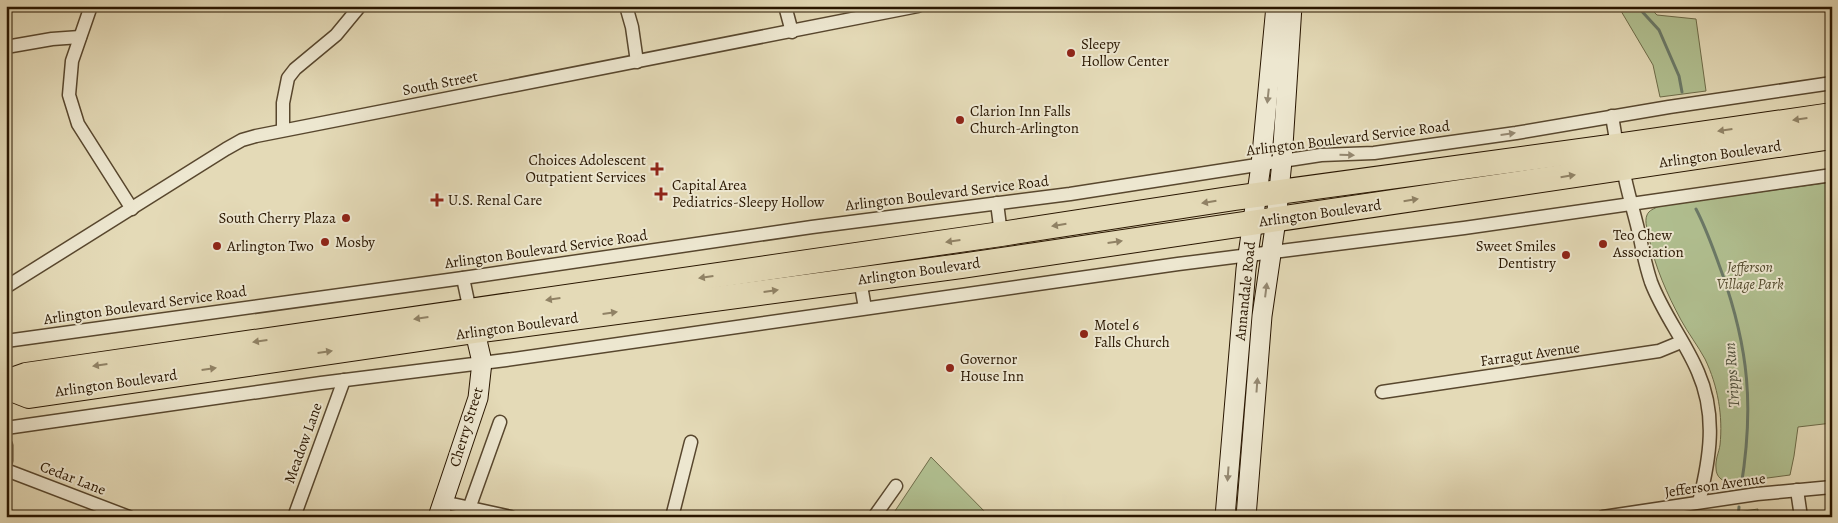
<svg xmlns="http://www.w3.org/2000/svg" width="1838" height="523" viewBox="0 0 1838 523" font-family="Alegreya,serif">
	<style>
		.green { fill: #b1c091; stroke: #6d6b48 }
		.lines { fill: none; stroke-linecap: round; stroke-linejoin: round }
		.stream { stroke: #6a7968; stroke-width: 3 }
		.street-casing { stroke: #58472e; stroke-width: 15 }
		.secondary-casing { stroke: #291600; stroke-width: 21 }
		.highway-casing { stroke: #291600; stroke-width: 26 }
		.street { stroke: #ede7d0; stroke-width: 12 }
		.secondary { stroke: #ede7d0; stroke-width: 19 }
		.highway { stroke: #e4dab7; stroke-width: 24 }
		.oneway { fill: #958972 }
		.oneway2 { fill: #908265 }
		.poi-dot { fill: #8f2418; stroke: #ede7d0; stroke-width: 2 }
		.labels { text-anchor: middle; stroke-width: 4; stroke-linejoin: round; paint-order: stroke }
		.poi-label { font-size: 15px; fill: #291600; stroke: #ede7d0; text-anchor: start }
		.street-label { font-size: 15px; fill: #291600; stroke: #ede7d0 }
		.park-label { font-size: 15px; font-style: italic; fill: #52492c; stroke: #ede7d0 }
		.water-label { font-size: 16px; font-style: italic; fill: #4f503d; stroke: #ede7d0 }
	</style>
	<rect width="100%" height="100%" fill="#e4dab7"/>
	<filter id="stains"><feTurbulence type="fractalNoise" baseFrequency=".004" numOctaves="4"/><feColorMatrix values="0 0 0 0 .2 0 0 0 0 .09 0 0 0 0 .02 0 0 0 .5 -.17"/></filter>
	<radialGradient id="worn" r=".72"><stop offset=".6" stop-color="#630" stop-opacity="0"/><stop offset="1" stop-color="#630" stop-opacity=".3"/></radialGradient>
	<g class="green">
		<path d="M1586,6H1648L1657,15L1696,19L1706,91L1660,97L1653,65L1621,11Z"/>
		<path d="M1832,182V423L1798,427L1794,456L1790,475L1730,483C1722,481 1716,477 1716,468C1715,460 1719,452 1720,445C1723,416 1718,386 1705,359C1698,346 1688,333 1681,320C1667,294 1655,267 1649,238C1648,231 1644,222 1647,215C1649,210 1654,209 1659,206Z"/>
		<path d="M931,457L990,517H891Z"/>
		<path d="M1758,509L1757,517H1709V516Z"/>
	</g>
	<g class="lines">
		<g class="stream">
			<path d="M1637,6L1659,30L1679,76L1682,92"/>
			<path d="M1696,209C1707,230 1714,251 1722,273C1749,349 1754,408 1741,487"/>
			<path d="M1738,517L1739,507"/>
		</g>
		<g class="street-casing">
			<g id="street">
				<path d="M91,6L72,61L69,95L78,124L132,209"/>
				<path d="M626,6L632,27L637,62"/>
				<path d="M785,6L792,32"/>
				<path d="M6,47L52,39L80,37"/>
				<path d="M1612,116L1617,146"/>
				<path d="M283,130V103L288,78L295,69L336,35L360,6"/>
				<path d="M1623,168C1627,192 1635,214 1640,238C1643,253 1646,267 1651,282C1663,314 1685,341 1698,372C1717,415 1710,458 1699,502"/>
				<path d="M997,203L1001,234"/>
				<path d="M463,278L470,311"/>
				<path d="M860,280L865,308"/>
				<path d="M6,287L226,149L242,140L256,136L918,6"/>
				<path d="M6,341L463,278L812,227L1070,194L1321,155L1374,153L1516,133L1669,107L1832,83"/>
				<path d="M1382,392L1659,351L1681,342"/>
				<path d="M6,428L321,383L506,360L1178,264L1464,228L1832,175"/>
				<path d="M6,445V461"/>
				<path d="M6,470L129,517"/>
				<path d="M1797,490L1801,517"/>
				<path d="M443,502L511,517"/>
				<path d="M294,517L344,380"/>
				<path d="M466,517L500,422"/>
				<path d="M672,517L691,442"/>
				<path d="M874,517L896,486"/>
				<path d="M1603,517L1757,494L1832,487"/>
			</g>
		</g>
		<g class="secondary-casing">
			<g id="secondary">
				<path d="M438,517L478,398L482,362L472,319"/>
				<path d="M1225,517L1246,269L1261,165L1276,6"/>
				<path d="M1246,517L1262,316L1276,220L1282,161L1292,6"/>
			</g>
		</g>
		<g class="highway-casing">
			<g id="highway">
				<path d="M6,382L26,375L1001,234L1235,198L1617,146L1832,115"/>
				<path d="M6,387L29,396L475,331L961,266L1832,137"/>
			</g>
		</g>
		<use href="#street" class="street"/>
		<use href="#secondary" class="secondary"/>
		<use href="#highway" class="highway"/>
	</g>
	<defs><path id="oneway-solid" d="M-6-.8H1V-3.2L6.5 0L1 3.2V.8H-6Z" transform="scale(1.25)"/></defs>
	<g class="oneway">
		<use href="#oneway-solid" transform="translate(1268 96) rotate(96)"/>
		<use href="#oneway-solid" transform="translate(1508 134) rotate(-8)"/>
		<use href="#oneway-solid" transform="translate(1347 155) rotate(1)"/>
		<use href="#oneway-solid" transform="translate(1266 290) rotate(-83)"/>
		<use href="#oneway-solid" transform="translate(1257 385) rotate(-86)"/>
		<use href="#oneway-solid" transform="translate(1228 474) rotate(94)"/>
	</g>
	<g class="oneway2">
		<use href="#oneway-solid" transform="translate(1800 119) rotate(172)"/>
		<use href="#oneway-solid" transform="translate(1725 130) rotate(172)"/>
		<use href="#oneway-solid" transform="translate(1568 176) rotate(-9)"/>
		<use href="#oneway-solid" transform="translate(1411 200) rotate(-9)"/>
		<use href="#oneway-solid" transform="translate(1209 202) rotate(171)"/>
		<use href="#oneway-solid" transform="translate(1059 225) rotate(171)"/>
		<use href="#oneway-solid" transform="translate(953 241) rotate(172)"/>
		<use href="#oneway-solid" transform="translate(1115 242) rotate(-8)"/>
		<use href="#oneway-solid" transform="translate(706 277) rotate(172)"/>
		<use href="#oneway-solid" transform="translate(771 291) rotate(-8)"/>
		<use href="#oneway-solid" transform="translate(553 299) rotate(172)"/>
		<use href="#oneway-solid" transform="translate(610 313) rotate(-8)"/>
		<use href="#oneway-solid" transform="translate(421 318) rotate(172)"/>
		<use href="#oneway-solid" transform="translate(260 341) rotate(172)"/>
		<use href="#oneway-solid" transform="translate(325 352) rotate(-8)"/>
		<use href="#oneway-solid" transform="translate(100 365) rotate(172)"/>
		<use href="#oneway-solid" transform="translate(209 369) rotate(-8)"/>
	</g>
	<g class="poi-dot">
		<circle cx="1071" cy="53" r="5"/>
		<circle cx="960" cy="120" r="5"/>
		<path d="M654.5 161.5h5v5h5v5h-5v5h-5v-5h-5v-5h5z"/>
		<path d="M658.5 186.5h5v5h5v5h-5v5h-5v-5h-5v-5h5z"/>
		<path d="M434.5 192.5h5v5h5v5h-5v5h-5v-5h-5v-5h5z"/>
		<circle cx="346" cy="218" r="5"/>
		<circle cx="325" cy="242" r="5"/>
		<circle cx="1603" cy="244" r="5"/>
		<circle cx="217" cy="246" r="5"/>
		<circle cx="1566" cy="255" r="5"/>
		<circle cx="1084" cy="334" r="5"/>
		<circle cx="950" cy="368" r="5"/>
	</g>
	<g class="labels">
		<g class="poi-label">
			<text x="1081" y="49">Sleepy<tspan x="1081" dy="17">Hollow Center</tspan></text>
			<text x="970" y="116">Clarion Inn Falls<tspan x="970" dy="17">Church-Arlington</tspan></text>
			<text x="646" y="165" text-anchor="end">Choices Adolescent<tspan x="646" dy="17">Outpatient Services</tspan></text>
			<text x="672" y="190">Capital Area<tspan x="672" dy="17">Pediatrics-Sleepy Hollow</tspan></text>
			<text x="448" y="205">U.S. Renal Care</text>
			<text x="336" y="223" text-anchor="end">South Cherry Plaza</text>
			<text x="1613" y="240">Teo Chew<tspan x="1613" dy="17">Association</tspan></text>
			<text x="335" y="247">Mosby</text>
			<text x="227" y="251">Arlington Two</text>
			<text x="1556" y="251" text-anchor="end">Sweet Smiles<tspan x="1556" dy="17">Dentistry</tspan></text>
			<text x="1094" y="330">Motel 6<tspan x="1094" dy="17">Falls Church</tspan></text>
			<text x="960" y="364">Governor<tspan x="960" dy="17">House Inn</tspan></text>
		</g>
		<g class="street-label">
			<text transform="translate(440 83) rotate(-11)" y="5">South Street</text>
			<text transform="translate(1348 138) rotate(-7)" y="5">Arlington Boulevard Service Road</text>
			<text transform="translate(1720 154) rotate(-8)" y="5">Arlington Boulevard</text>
			<text transform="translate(947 193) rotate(-7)" y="5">Arlington Boulevard Service Road</text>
			<text transform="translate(1320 213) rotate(-8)" y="5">Arlington Boulevard</text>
			<text transform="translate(546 249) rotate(-8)" y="5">Arlington Boulevard Service Road</text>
			<text transform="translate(919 271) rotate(-8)" y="5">Arlington Boulevard</text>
			<text transform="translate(1245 291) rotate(-84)" y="5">Annandale Road</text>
			<text transform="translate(145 305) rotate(-8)" y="5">Arlington Boulevard Service Road</text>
			<text transform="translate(517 326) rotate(-8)" y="5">Arlington Boulevard</text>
			<text transform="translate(1530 354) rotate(-8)" y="5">Farragut Avenue</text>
			<text transform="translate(116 383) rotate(-8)" y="5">Arlington Boulevard</text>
			<text transform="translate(466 427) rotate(-73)" y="5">Cherry Street</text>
			<text transform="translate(303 443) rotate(-70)" y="5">Meadow Lane</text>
			<text transform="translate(73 478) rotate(21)" y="5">Cedar Lane</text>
			<text transform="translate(1715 485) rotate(-8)" y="5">Jefferson Avenue</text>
		</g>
		<g class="park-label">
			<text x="1750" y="272">Jefferson<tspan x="1750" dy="17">Village Park</tspan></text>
		</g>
		<g class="water-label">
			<text transform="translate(1731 375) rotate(-94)" y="6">Tripps Run</text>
		</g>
	</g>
	<rect width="1838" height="523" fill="none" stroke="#e4dab7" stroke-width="25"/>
	<rect x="8" y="8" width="1823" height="508" fill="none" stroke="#291600" stroke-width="2.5"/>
	<rect x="12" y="12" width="1813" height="498" fill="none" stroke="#291600"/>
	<rect width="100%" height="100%" filter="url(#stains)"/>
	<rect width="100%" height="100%" fill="url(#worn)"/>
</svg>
